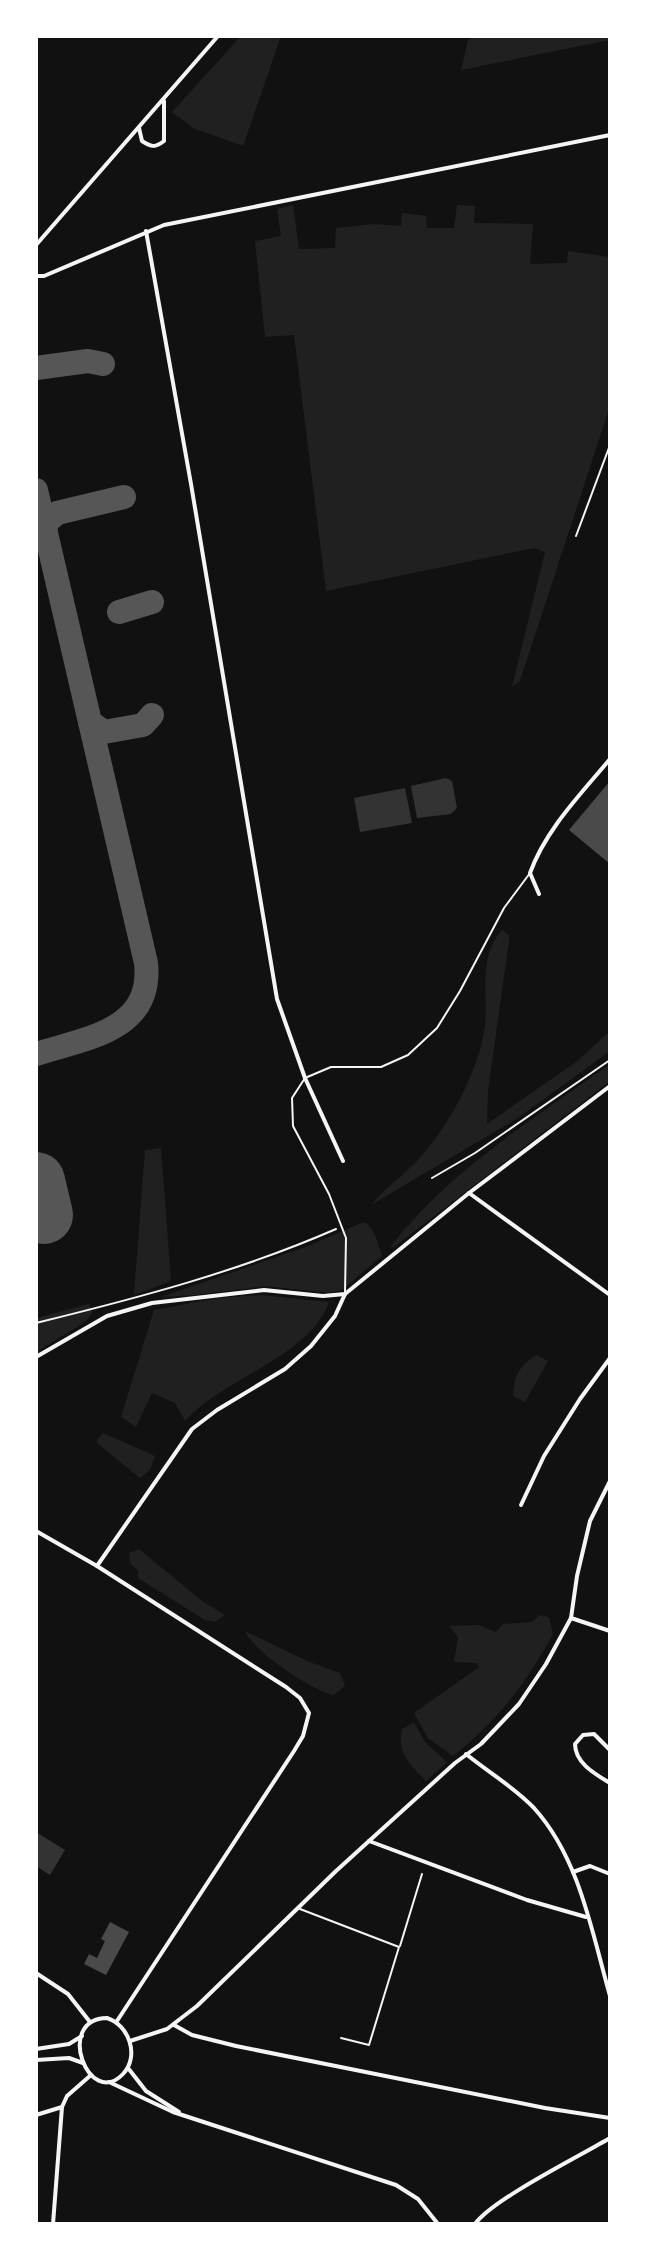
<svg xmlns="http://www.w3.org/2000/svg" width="646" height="2260" viewBox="0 0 646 2260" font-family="Karla,sans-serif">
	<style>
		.green { fill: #202020 }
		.water { fill: #333 }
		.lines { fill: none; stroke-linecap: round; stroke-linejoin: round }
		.taxiway { stroke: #565656; stroke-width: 24 }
		.runway { stroke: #565656; stroke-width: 58 }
		.building { fill: #4a4a4a }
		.path { stroke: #f5f5f5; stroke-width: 2 }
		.service { stroke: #f5f5f5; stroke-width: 2 }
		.minor { stroke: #f5f5f5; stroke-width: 4 }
	</style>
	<rect width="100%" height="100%" fill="#111"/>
	<g class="green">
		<path d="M241,36H281L243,146L193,128L172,112Z"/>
		<path d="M474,36H610V40L461,70L468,40Z"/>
		<path d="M293,205L299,249L335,248L336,228L373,224L401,226L402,213L426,216L427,228H454L457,205L475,206L474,223L533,224L530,264L567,263L568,251L610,257V406L520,681L512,687L545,552L534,548L326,591L294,335L265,337L255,241L281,236L277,209Z"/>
		<path d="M502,930L509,935V941L488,1091L487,1124L576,1062L610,1031V1051L518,1118L371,1205C384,1189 401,1177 416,1162C447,1130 479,1071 485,1026C488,994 478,956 502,930Z"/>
		<path d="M610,1064V1081L394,1247H390C449,1171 532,1120 610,1064Z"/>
		<path d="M161,1148L171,1281L134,1295L145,1150Z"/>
		<path d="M364,1222C375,1228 378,1244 382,1256L342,1290L329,1293L265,1286L196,1295L161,1297L308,1246Z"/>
		<path d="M260,1295L329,1302C310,1357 223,1378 185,1421L175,1403L152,1393L136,1427L121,1417L154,1310L219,1298Z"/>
		<path d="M89,1304L92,1313L85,1322L36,1352V1318Z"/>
		<path d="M536,1355L548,1361L525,1402L513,1396C514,1375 519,1367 536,1355Z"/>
		<path d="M103,1433L155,1456L150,1470L140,1478L96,1442Z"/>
		<path d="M139,1549L202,1601L225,1615L215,1622L205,1620L138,1578V1571L130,1563L129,1553Z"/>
		<path d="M540,1615L549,1617L553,1634C527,1682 496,1723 453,1756L428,1738L414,1713L479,1667L476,1663L454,1662L458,1637L449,1626L479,1625L496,1632L503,1624L532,1622Z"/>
		<path d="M245,1631L307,1661L340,1673L345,1686L334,1695C311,1690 254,1652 245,1631Z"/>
		<path d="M414,1722L425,1742L447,1762L426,1781C409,1764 397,1753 402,1729Z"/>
	</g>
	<g class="water">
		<path d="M446,778L452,781L457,808L451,814L417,818L411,786Z"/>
		<path d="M405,788L412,823L360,832L354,798Z"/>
		<path d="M36,1832L65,1850L50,1875L36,1866Z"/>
	</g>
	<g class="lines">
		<g class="taxiway">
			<path d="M36,368L88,361L103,364"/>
			<path d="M36,490L90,722L104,732L143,725L152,715"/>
			<path d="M45,529L48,521L57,513L124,497"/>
			<path d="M119,612L152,602"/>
			<path d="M36,1054C86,1038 153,1031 146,963L90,722"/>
		</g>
		<path class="runway" d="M36,1181L44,1215"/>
	</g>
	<g class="building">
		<path d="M610,781V864L569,830Z"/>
		<path d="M110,1922L129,1932L106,1975L84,1964L89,1954L97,1958L105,1941L101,1939Z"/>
	</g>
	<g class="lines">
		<g class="path">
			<path d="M432,1178L475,1153L610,1060"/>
			<path d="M36,1323C138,1298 240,1271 336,1229"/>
		</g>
		<g class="service">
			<path d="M576,536L610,445"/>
			<path d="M345,1292L346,1238L329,1194L293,1126L292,1098L305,1078L331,1067H381L408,1055L437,1028L460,991L504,908L530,873"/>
			<path d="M300,1909L399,1947L369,2045L341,2038"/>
			<path d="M400,1946L422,1874"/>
		</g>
		<g class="minor">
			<path d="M139,128L142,141C151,147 155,148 164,141V101"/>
			<path d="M146,231L191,484L277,999L305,1078L343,1161"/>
			<path d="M36,245L218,36"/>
			<path d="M36,276H44L164,225L610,135"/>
			<path d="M539,894L530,873C546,829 581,794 610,759"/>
			<path d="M469,1193L610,1295"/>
			<path d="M36,1357L107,1316L152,1303L264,1290L323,1296L345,1294L469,1193L610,1086"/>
			<path d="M521,1505L544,1456L580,1399L610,1358"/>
			<path d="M36,1531L97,1566L286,1687L300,1698L309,1713L303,1736L294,1751L117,2021"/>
			<path d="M97,1566L192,1429L217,1410L285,1369L311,1346L335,1316L345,1294"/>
			<path d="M571,1618L610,1631"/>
			<path d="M610,1750L594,1734L583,1735L575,1744C575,1763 595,1774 610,1783"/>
			<path d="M466,1754C488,1772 514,1787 534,1808C580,1859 592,1933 610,1996"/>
			<path d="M369,1841L527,1900L586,1917"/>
			<path d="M573,1872L590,1866L610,1874"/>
			<path d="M36,1973L68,1994L90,2022"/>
			<path d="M107,2018C129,2025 140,2056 123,2074C89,2110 54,2019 107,2018Z"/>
			<path d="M174,2025L192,2035L236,2046L545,2108L610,2118"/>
			<path d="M130,2041L167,2029L197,2006L336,1871L455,1763L481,1744L519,1704L546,1664L571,1618L577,1576L590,1521L610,1481"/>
			<path d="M36,2049L69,2044L82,2036"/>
			<path d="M36,2060L69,2058L83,2063"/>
			<path d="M128,2068L146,2091L179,2112"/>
			<path d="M109,2082L173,2112L396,2185L418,2199L438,2224"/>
			<path d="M36,2115L62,2107"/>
			<path d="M53,2224L62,2107L67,2096L91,2075"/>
			<path d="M475,2224C493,2199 580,2156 610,2138"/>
		</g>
	</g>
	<rect width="646" height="2260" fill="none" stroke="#ffffff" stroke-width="76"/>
</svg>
